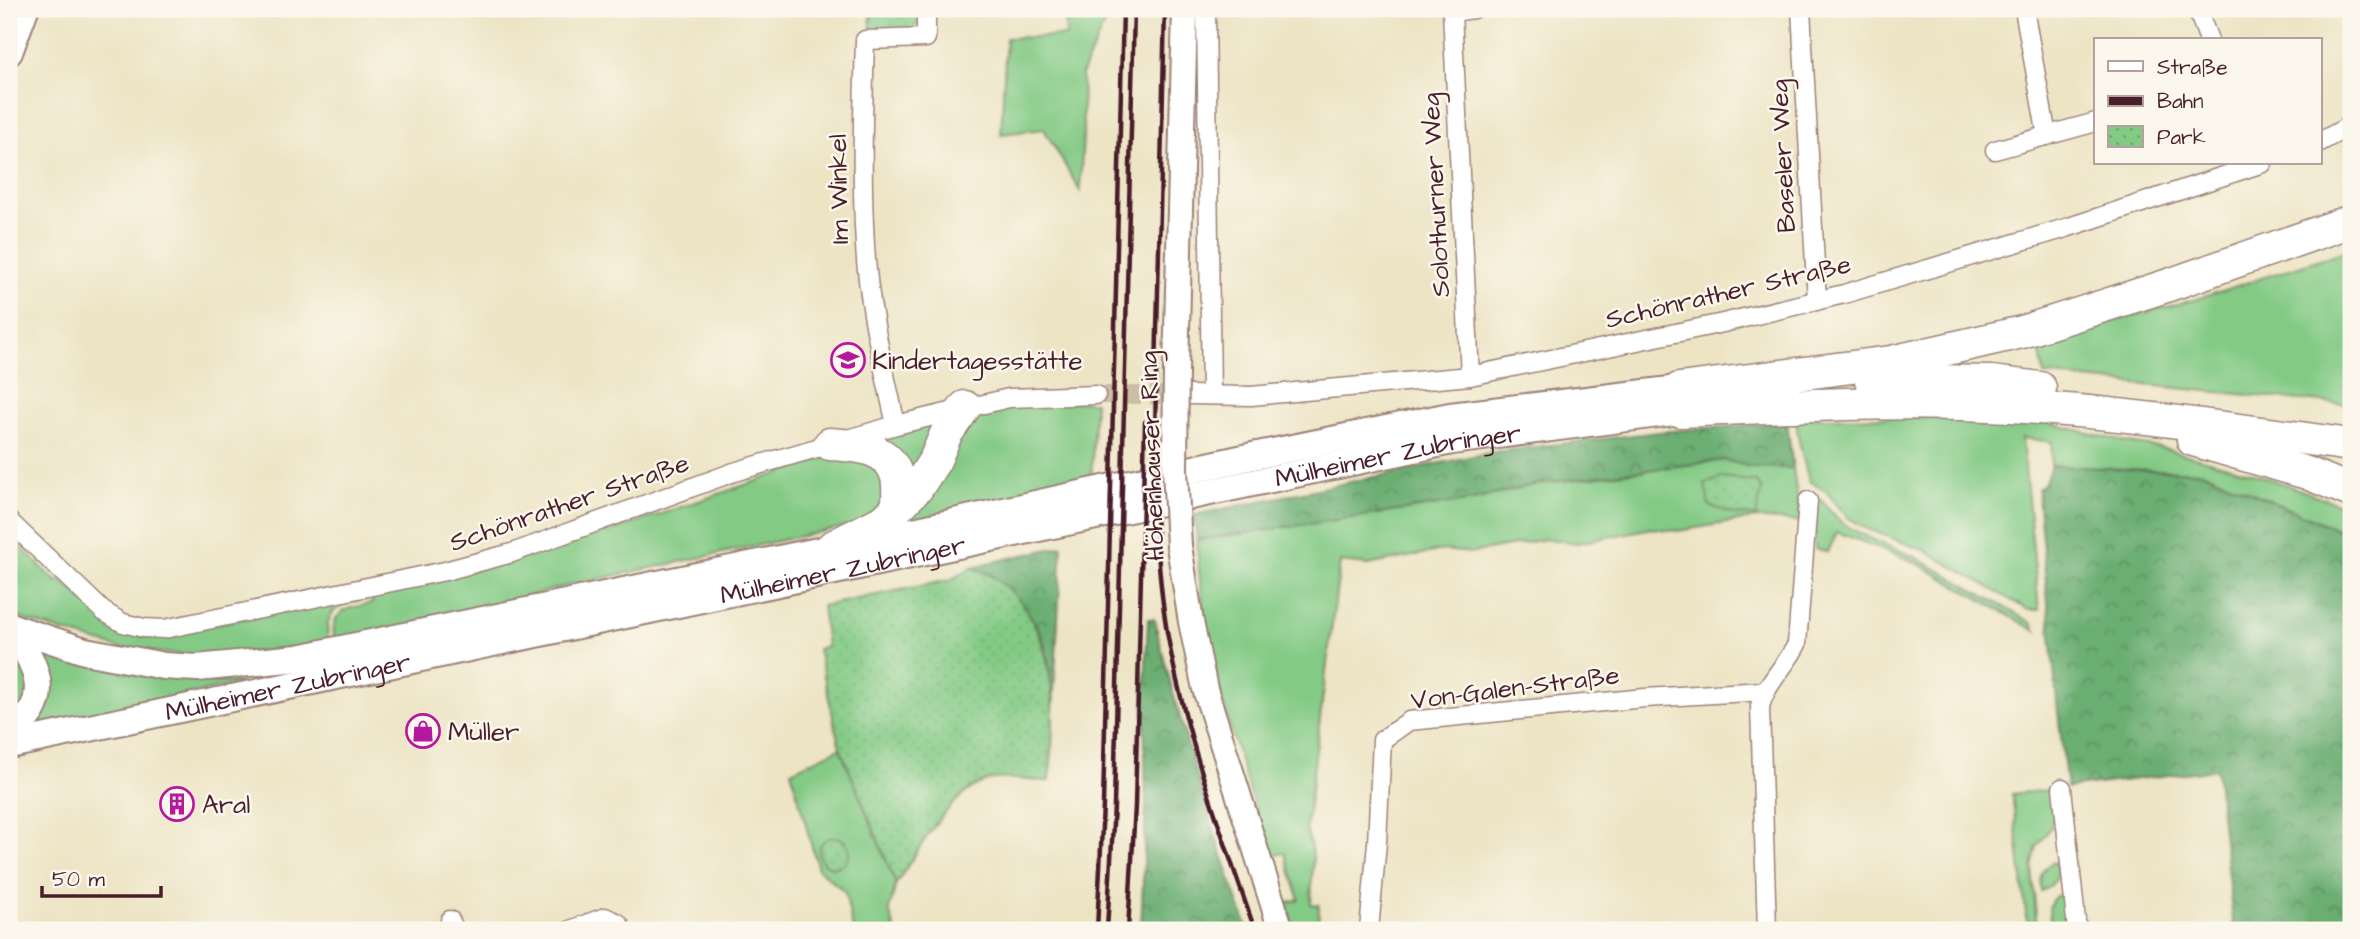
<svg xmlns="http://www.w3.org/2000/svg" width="2360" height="939" viewBox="0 0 2360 939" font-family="'Architects Daughter',sans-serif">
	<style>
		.grass { fill: #83ca85; stroke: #667458; stroke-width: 2 }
		.forest { fill: url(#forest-crowns); stroke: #5a664e; stroke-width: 2 }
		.park { fill: url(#park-dots); stroke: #667458; stroke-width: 2 }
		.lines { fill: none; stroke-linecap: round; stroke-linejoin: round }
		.street-tunnel { stroke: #ccbda5; stroke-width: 18; stroke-dasharray: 18 9; stroke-linecap: butt }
		.street-casing { stroke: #9c8278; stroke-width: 21 }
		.secondary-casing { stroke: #9c8278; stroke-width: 28 }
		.primary-casing { stroke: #9c8278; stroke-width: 30 }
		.highway-casing { stroke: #9c8278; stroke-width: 35 }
		.street { stroke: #fff; stroke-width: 18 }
		.secondary { stroke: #fff; stroke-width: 24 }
		.primary { stroke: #fff; stroke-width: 26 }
		.highway { stroke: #fff; stroke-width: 32 }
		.rail { stroke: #4a1f2b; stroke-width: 4.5 }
		.secondary-bridge-casing { stroke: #9c8278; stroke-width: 28; stroke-linecap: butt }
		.secondary-bridge { stroke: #fff; stroke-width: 24 }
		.labels { text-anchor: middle; stroke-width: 5; stroke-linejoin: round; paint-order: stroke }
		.street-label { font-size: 26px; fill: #4a1f2b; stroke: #fbf7ec }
		.poi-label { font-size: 26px; fill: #4a1f2b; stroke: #fbf7ec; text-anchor: start }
	</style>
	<defs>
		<pattern id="forest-crowns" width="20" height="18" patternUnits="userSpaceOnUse" patternTransform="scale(1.75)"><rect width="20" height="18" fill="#6aae72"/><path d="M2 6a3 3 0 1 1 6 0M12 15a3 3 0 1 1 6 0" fill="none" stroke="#598d5e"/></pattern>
		<pattern id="park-dots" width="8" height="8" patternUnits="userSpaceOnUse" patternTransform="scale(1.75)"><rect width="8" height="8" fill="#83ca85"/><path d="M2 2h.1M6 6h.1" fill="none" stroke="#73ad73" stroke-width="1.8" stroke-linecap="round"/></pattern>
	</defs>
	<rect width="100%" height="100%" fill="#fbf7ec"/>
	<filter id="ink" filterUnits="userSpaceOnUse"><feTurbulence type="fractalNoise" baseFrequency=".0143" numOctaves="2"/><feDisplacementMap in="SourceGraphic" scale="14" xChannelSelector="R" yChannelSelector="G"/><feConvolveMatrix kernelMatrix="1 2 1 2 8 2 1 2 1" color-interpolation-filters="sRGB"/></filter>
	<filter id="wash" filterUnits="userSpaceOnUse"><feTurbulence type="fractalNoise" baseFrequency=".00686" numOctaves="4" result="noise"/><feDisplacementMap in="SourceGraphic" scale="28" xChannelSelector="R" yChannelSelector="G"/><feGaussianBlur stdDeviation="1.57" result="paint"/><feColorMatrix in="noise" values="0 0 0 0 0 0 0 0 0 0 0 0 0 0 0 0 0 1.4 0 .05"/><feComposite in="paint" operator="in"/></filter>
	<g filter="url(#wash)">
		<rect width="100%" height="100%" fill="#ede4c4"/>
		<g class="grass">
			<path d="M1065,9H1111L1082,73L1083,134L1080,191L1044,129L1001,134L1006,38L1066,36Z"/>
			<path d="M2351,249V405L2044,375L2038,341L2197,299Z"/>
			<path d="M1054,402H1095L1091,484L900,524L968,417L994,409Z"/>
			<path d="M1949,417L2046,422L2124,442L2161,448L2250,472L2351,508V538L2334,528L2204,472L2051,466L2052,442L2022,438L2039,610H2028L1924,550L1867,529L1847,517L1826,491L1809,481C1804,460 1797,440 1796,418Z"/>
			<path d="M934,423L916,480L877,438Z"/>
			<path d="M829,456L876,460L888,501L858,524L566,586L435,622L335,643C328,610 346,609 372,603L373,594L516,559L605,529L606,533Z"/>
			<path d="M1724,460L1751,467L1793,468L1801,522L1756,518L1678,531L1652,528L1578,543L1546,539L1471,553L1443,550L1368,565L1340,562L1306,828L1313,856L1311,904L1319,905L1318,930H1294L1286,903L1299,899L1285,853L1270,856C1237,753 1201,649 1197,540L1473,500L1537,484Z"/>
			<path d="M1814,497L1820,499L1842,523L1867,537L1915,557L2032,623L2036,631L1913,561L1837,532L1828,552L1815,549Z"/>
			<path d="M9,536L57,582L60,580L124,632L145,637L367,595V599C337,602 322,613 329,644L209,657L126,650L28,621L9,613Z"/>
			<path d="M9,643L32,685L9,724Z"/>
			<path d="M36,650L70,660L140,675L243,683L23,730Z"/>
			<path d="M840,748L896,884L889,910L895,930H853L845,892L818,869L791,771Z"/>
			<path d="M2057,789L2058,810L2051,827L2037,847L2032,867L2037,930H2028L2012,794Z"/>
			<path d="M2056,862C2060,876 2053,887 2041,891C2039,877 2041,865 2056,862Z"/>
			<path d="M2060,894L2066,896L2074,930H2057C2047,919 2045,901 2060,894Z"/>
		</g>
		<g class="forest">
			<path d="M1787,422L1793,468L1751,467L1724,460L1537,484L1473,500L1197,540L1194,515L1493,452L1659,432Z"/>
			<path d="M2051,466L2204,472L2334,528L2351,538V930H2234L2216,769L2067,788L2058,712L2039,506L2038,489L2044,484Z"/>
			<path d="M1062,546L1053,711C1051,687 1051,659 1041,635C1028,606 1002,578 972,567Z"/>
			<path d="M1148,619H1154C1180,724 1211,828 1248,930H1141L1146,805L1144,709Z"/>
		</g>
		<g class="park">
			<path d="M870,9H921L920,22L910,31L874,32L871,29Z"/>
			<path d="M1724,477L1756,482L1762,489L1756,516L1735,515L1709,505L1705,484Z"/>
			<path d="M972,567C1058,599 1058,705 1049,781C1035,781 1001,776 989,780C949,792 918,851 896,884L840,748L818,649L827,646L822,606L950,580Z"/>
			<circle cx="834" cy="852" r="15"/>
		</g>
	</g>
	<g filter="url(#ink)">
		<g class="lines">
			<path class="street-tunnel" d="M1096,395H1187"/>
			<g class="street-casing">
				<g id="street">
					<path d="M1206,9L1211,395"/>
					<path d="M1450,9L1452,12L1473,9"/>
					<path d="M1801,9L1817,301"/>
					<path d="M2024,9L2047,136"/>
					<path d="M2197,9L2209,40"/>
					<path d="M1452,12L1470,376"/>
					<path d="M2320,142L2351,125"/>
					<path d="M1995,150L2096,122"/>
					<path d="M1190,395L1251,396L1470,376L1723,323L1844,294L2066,228L2263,163"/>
					<path d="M896,425C883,365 868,305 865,245C861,177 863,109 865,40L926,38V9"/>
					<path d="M9,521L103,611L123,623L144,628L164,629L445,571L512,553L734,472L896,425L1009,398L1096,395"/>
					<path d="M2062,788L2077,930"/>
					<path d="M450,920L455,930"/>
					<path d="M570,930L605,917L618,923L623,930"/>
					<path d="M1369,930L1377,843L1382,740L1409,721L1645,698L1765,691"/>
					<path d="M1767,930L1760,706C1767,682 1786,666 1797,644L1808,501"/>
				</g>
			</g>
			<g class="secondary-casing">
				<g id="secondary">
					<path d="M1176,371L1185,9"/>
					<path d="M1179,546L1191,622L1205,689L1281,930"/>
				</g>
			</g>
			<g class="primary-casing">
				<g id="primary">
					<path d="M9,52L25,9"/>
					<path d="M9,626L85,651L164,666L197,668L298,658L891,536L1253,456L1450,416L1679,389"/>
					<path d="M9,732C58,701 35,664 11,626"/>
					<path id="s1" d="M9,745L1452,441L1681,411"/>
				</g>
			</g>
			<g class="highway-casing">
				<g id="highway">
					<path d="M1871,380L1991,382L2040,388"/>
					<path d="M1679,389L1891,362L2022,332L2166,286L2351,221"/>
					<path d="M1681,411C1783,406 1886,400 1988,405C2110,410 2231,429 2351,445"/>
					<path d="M2193,440L2307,473L2351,491"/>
					<path d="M830,444C856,446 889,446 897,477C899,486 898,497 898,506"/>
					<path d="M832,547L885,520L917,488L935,460L946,434L965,407"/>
				</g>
			</g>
			<use href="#street" class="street"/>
			<use href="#secondary" class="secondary"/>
			<use href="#primary" class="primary"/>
			<use href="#highway" class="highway"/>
			<g class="rail">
				<path d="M1165,9C1162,116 1160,224 1157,331C1155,431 1151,533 1167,632C1185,734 1221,833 1255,930"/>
				<path d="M1097,930L1103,805L1123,9"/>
				<path d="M1107,930L1114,806L1134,9"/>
				<path d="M1128,930L1135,806L1145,422"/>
			</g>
			<g class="secondary-bridge-casing">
				<path id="secondary-bridge" d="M1176,371L1175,469L1179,546"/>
			</g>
			<use href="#secondary-bridge" class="secondary-bridge"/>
		</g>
	</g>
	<defs>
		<g id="school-ring" transform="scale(1.75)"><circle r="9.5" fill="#fbf7ec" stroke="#b5179e" stroke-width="1.5"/><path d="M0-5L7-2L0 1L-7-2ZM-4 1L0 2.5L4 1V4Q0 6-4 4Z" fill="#b5179e"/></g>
		<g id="shop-ring" transform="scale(1.75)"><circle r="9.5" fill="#fbf7ec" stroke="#b5179e" stroke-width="1.5"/><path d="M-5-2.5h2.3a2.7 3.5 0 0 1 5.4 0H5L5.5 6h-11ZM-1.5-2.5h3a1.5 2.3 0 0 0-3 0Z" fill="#b5179e"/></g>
		<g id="building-ring" transform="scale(1.75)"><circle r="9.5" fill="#fbf7ec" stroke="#b5179e" stroke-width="1.5"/><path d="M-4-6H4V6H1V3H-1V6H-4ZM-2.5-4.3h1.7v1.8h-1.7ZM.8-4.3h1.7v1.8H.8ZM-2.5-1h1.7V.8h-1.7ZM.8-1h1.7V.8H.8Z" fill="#b5179e"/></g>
	</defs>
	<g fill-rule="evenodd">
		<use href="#school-ring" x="848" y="360"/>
		<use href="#shop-ring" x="423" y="731"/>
		<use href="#building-ring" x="177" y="804"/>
	</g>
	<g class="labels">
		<g class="street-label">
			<text transform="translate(1782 156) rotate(-93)" y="9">Baseler Weg</text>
			<text transform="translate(838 189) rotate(-91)" y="9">Im Winkel</text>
			<text transform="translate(1435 195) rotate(-93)" y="9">Solothurner Weg</text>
			<text transform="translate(1728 291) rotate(-13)" y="9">Schönrather Straße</text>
			<text transform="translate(1151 456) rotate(-92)" y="9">Höhenhauser Ring</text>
			<text dy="9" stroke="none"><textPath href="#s1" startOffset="1419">Mülheimer Zubringer</textPath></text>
			<text transform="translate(569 502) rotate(-19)" y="9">Schönrather Straße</text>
			<text dy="9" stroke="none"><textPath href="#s1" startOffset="852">Mülheimer Zubringer</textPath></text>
			<text dy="9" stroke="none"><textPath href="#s1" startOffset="285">Mülheimer Zubringer</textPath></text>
			<text transform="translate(1515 687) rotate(-7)" y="9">Von-Galen-Straße</text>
		</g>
		<g class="poi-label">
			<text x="872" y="369">Kindertagesstätte</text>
			<text x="448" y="740">Müller</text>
			<text x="202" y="813">Aral</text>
		</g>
	</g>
	<rect width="2360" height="939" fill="none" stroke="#fbf7ec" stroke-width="35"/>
	<rect x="2094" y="38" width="228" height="126" fill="#fbf7ec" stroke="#b4a19f" stroke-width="2"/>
	<rect x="2108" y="61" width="35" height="10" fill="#ffffff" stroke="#b4a19f" stroke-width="2"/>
	<text x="2157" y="74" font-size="21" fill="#4a1f2b">Straße</text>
	<rect x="2108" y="96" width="35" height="10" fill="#4a1f2b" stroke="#b4a19f" stroke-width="2"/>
	<text x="2157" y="108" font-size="21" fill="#4a1f2b">Bahn</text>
	<rect x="2108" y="126" width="35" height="21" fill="url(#park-dots)" stroke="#b4a19f" stroke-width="2"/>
	<text x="2157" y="144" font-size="21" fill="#4a1f2b">Park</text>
	<path d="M42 886v10h119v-10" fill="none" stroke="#4a1f2b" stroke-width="3.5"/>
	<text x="52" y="886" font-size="21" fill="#4a1f2b" stroke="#fbf7ec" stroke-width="5" paint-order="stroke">50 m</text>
</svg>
